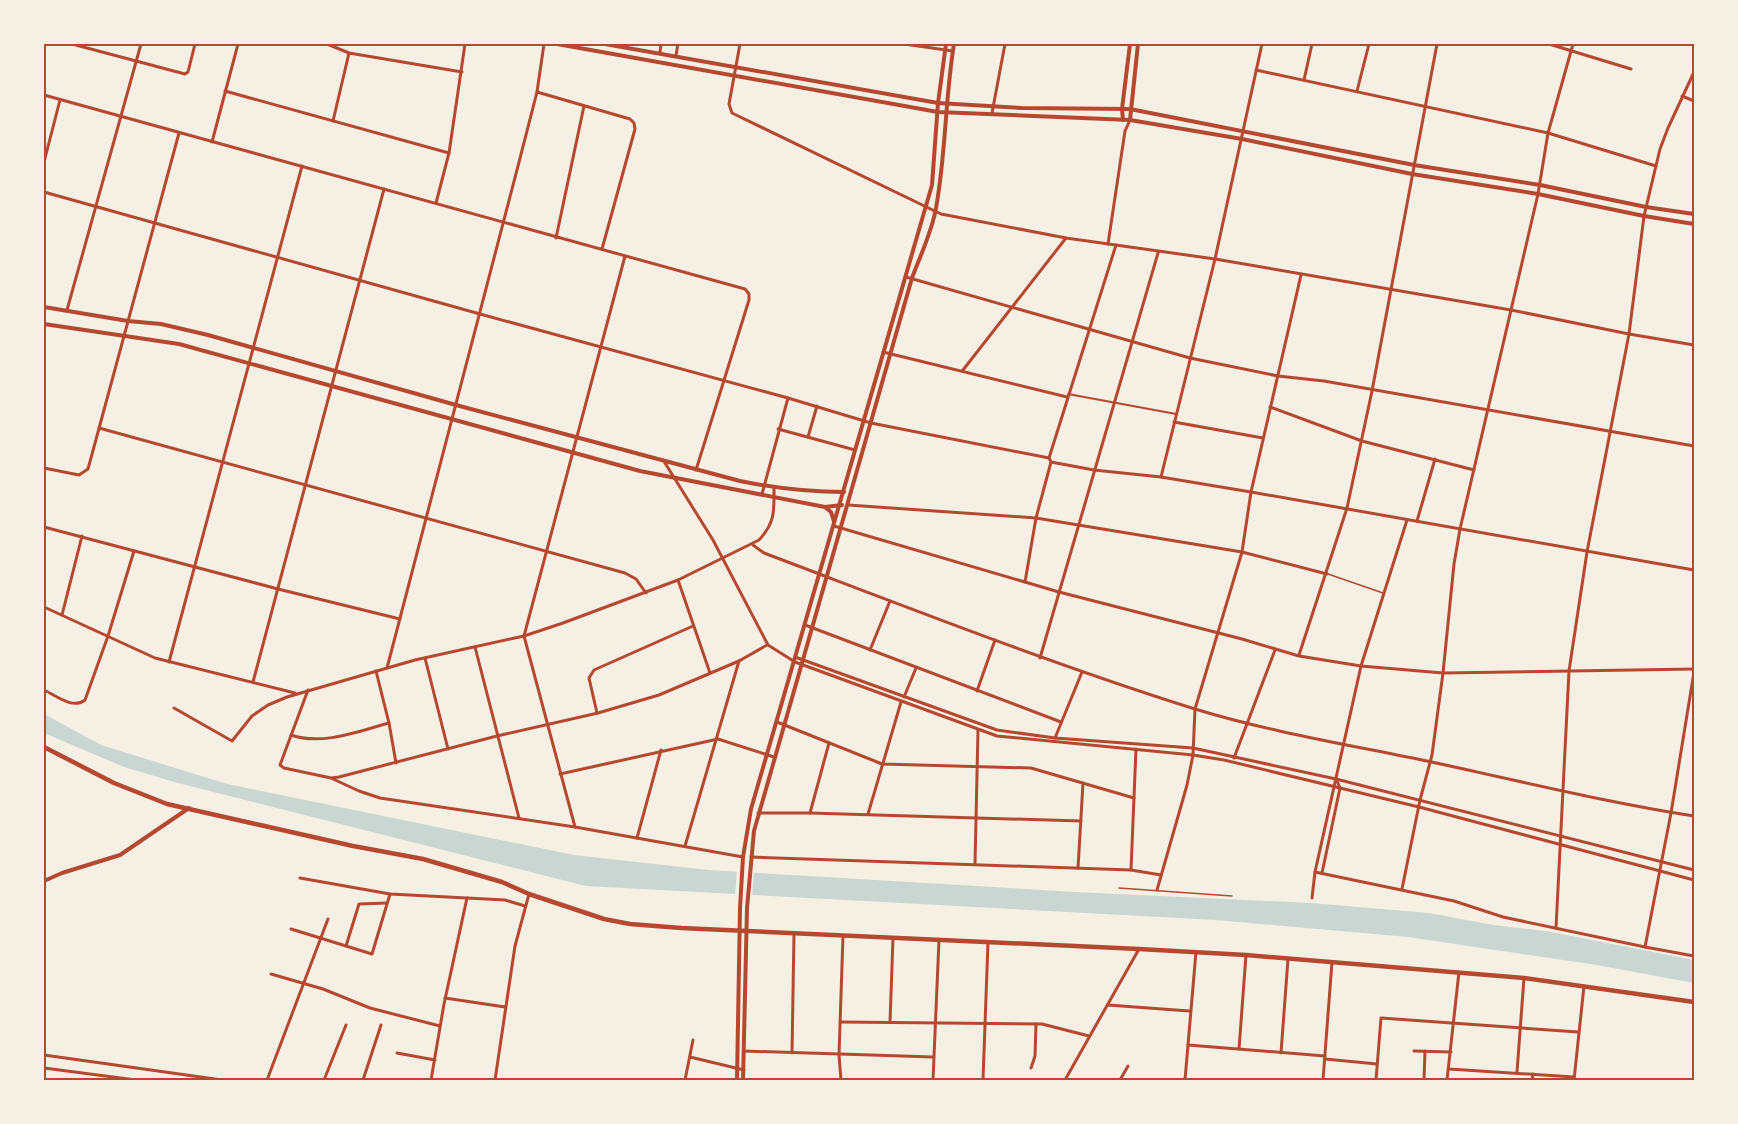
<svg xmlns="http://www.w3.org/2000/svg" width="1738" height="1124" viewBox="0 0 1738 1124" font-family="'Roboto Condensed',sans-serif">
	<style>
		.water { fill: #c9d6d2 }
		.pier { fill: #f6efe4 }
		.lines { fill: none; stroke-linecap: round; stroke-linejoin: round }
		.service { stroke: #b5482f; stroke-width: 1.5 }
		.pedestrian { stroke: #b5482f; stroke-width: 2 }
		.minor { stroke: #b5482f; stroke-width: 3 }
		.tertiary { stroke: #b5482f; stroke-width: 4 }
		.secondary { stroke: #b5482f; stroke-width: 4 }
		.primary { stroke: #b5482f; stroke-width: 4.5 }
		.neatline { fill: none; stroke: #b5482f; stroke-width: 2 }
	</style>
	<rect width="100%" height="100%" fill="#f6efe4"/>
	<path class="water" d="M44,714L101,745L227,784L574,855L709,870L1074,892L1311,903L1429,913L1493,925L1546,931L1694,960V983L1597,965L1408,937L1216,920L586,886L178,783L124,767L44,733Z"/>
	<path class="pier" d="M737,869L754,870L752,898L735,897Z"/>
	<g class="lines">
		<g class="service">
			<path d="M1328,574L1383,593"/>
			<path d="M1119,888L1232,896"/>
		</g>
		<path class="pedestrian" d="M1068,394L1176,414"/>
		<g class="minor">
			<path d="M72,44L185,74L188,72L195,44"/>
			<path d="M327,44L349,53L462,72"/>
			<path d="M740,44L729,104L732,113L941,214L1066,238L1215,259L1511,310L1629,334L1694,345"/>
			<path d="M904,44L953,51"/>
			<path d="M1549,44L1631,69"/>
			<path d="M660,52L661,44"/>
			<path d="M676,55L678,44"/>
			<path d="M1256,70L1548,133L1656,166"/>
			<path d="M1304,80L1312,44"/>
			<path d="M225,91L449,153"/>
			<path d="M1357,91L1369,44"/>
			<path d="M537,92L630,119L634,123L635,129L602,249"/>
			<path d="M44,95L745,289L749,294V300L696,470"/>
			<path d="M1682,96L1694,101"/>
			<path d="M992,113L1005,44"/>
			<path d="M333,121L349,53"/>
			<path d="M212,142L238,44"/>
			<path d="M44,162L60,100"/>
			<path d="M44,192L480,314L788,398L871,423L1049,458L1051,462L1094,470L1161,477L1251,492L1694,570"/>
			<path d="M436,203L449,153L465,44"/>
			<path d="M556,238L584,106"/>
			<path d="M1108,244L1125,131L1130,120"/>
			<path d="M906,277L1190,358L1278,376L1324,381L1694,446"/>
			<path d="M67,310L141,44"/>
			<path d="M883,352L1067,397"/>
			<path d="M963,370L1066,238"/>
			<path d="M1270,407L1362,441L1474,470"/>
			<path d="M1174,422L1263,438"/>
			<path d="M99,428L625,573L636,579L646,593"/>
			<path d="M778,429L855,450"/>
			<path d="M808,437L817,406"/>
			<path d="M1049,458L1116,245"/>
			<path d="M665,463L713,540L768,645L795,662L997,736L1193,755L1224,760L1419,807L1694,880"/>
			<path d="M44,468L79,475L88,469L179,133"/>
			<path d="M1161,477L1215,259L1262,44"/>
			<path d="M762,494L788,398"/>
			<path d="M848,505L1036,518L1242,552L1327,574"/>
			<path d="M1417,521L1435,459"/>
			<path d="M834,526L1059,592L1242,639L1299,656L1361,666L1443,673L1694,669"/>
			<path d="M44,527L278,589L400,619"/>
			<path d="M753,545L764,553C907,607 1049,663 1195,709C1270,732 1350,745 1427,761C1516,780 1604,802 1694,816"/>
			<path d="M678,580L710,673"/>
			<path d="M1025,582L1036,518L1051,462"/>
			<path d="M44,607L155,658L295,693"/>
			<path d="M62,615L82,536"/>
			<path d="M805,625L1061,722"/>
			<path d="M475,647L519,818"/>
			<path d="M870,650L890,601"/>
			<path d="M1299,655L1347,508L1372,391L1437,44"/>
			<path d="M795,657L997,730L1055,738L1193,748L1336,779L1694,870"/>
			<path d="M425,658L448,749"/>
			<path d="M1040,658L1158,253"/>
			<path d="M169,662L302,166"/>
			<path d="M387,668L518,166L537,92L544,44"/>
			<path d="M376,671L389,723L396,763"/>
			<path d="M253,682L384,189"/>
			<path d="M44,690C55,695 73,710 85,700L108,636L134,551"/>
			<path d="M308,690L280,765L284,768L331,778L339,777L497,736L598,713L659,695L739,661L767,645"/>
			<path d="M977,691L995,640"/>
			<path d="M904,697L916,668"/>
			<path d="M174,708L232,741L252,716L268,705L287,697L415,660L524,636L563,623L678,580L759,540C776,522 774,509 774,487"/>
			<path d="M597,713L589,678L594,670L693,626"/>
			<path d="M777,722L882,764L1031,768L1134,798"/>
			<path d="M291,735C322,746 359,731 389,723"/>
			<path d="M1055,738L1082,672"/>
			<path d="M1234,758L1275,650"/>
			<path d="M560,774L718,739L774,757"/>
			<path d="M333,779L359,791L380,798L575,827L743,857"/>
			<path d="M758,813H810L1081,821"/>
			<path d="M810,813L829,743"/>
			<path d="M868,814L901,702"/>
			<path d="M575,827L524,636L625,256"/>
			<path d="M637,838L661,750"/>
			<path d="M685,846L739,661"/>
			<path d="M751,857L1131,870L1161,875"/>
			<path d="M975,864L978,730"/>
			<path d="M1078,868L1083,783"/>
			<path d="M1131,870L1136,749"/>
			<path d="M1315,872L1454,901L1503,917L1645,947L1694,956"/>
			<path d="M1322,873L1340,788L1337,781"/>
			<path d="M300,878L390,894L505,900L525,906"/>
			<path d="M1402,889L1420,800L1432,755L1443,673L1454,564L1460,529L1538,194L1548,133L1573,44"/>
			<path d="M1157,890L1187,785L1193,755L1195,709L1242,552L1251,492L1301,275"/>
			<path d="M1312,898L1315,872L1361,666L1407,520"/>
			<path d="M1556,928L1569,671L1587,552L1629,334L1644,216L1660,149L1668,128L1694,72"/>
			<path d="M291,929L372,954L390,894"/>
			<path d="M346,946L359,904L387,903"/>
			<path d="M1645,947L1671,813L1694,672"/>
			<path d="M271,974L323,989L370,1008L440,1026"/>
			<path d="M445,998L505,1007"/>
			<path d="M1108,1005L1189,1011"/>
			<path d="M841,1022L1042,1024L1089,1036"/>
			<path d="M890,1022L893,938"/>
			<path d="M1188,1045L1325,1056"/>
			<path d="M1239,1049L1246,955"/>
			<path d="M744,1051L933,1057"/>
			<path d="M1414,1051L1451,1052"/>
			<path d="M397,1053L435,1060"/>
			<path d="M792,1053L794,934"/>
			<path d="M1281,1053L1288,959"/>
			<path d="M44,1055L222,1080"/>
			<path d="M690,1057L744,1070"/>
			<path d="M1325,1059L1377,1064"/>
			<path d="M44,1068L136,1080"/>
			<path d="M1031,1068L1035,1056L1036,1024"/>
			<path d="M1449,1069L1574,1077"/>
			<path d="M1517,1072L1524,978"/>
			<path d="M267,1080L328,919"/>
			<path d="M324,1080L346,1025"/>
			<path d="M363,1080L381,1025"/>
			<path d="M431,1080L444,1004L467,898"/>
			<path d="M495,1080L515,946L529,894"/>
			<path d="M685,1080L693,1040"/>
			<path d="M841,1080L839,1055L843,936"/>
			<path d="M933,1080L939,940"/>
			<path d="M983,1080L988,942"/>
			<path d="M1065,1080L1139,949"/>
			<path d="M1120,1080L1128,1066"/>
			<path d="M1185,1080L1196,952"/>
			<path d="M1323,1080L1332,962"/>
			<path d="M1376,1080L1381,1018L1578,1032"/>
			<path d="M1424,1080L1425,1051"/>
			<path d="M1447,1080L1459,972"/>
			<path d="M1532,1080L1533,1074"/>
			<path d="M1574,1080L1584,986"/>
		</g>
		<g class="tertiary">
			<path d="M1123,120L1122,109L1130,44"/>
			<path d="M1130,120L1138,44"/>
			<path d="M44,307L128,321L161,324L208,335L456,405L740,481C774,488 809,492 844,492"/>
			<path d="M44,324L179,344L640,471L825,507L842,505"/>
			<path d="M826,508L831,512L834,521"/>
			<path d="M44,881L62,873L120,855L189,808"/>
			<path d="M737,1080L740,908L743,857L751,809L932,185L938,103L946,44"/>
			<path d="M743,1080L747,908L754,831L912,278C920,256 932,232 936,208C946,154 945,98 954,44"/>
		</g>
		<g class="secondary">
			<path d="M557,44L938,112L1130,120L1242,139L1412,174L1538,194L1644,216L1694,224"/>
			<path d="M605,44L938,103L1022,108L1130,109L1414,165L1540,185L1646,207L1694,214"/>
		</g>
		<path class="primary" d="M44,747L114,783L167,804L353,846L423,859L502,882L529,894L604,919L630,924L681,928L1139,949L1246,955L1524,978L1694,1002"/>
	</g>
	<rect width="1738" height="1124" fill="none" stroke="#f6efe4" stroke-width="90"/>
	<rect x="45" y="45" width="1648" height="1034" class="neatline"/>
</svg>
